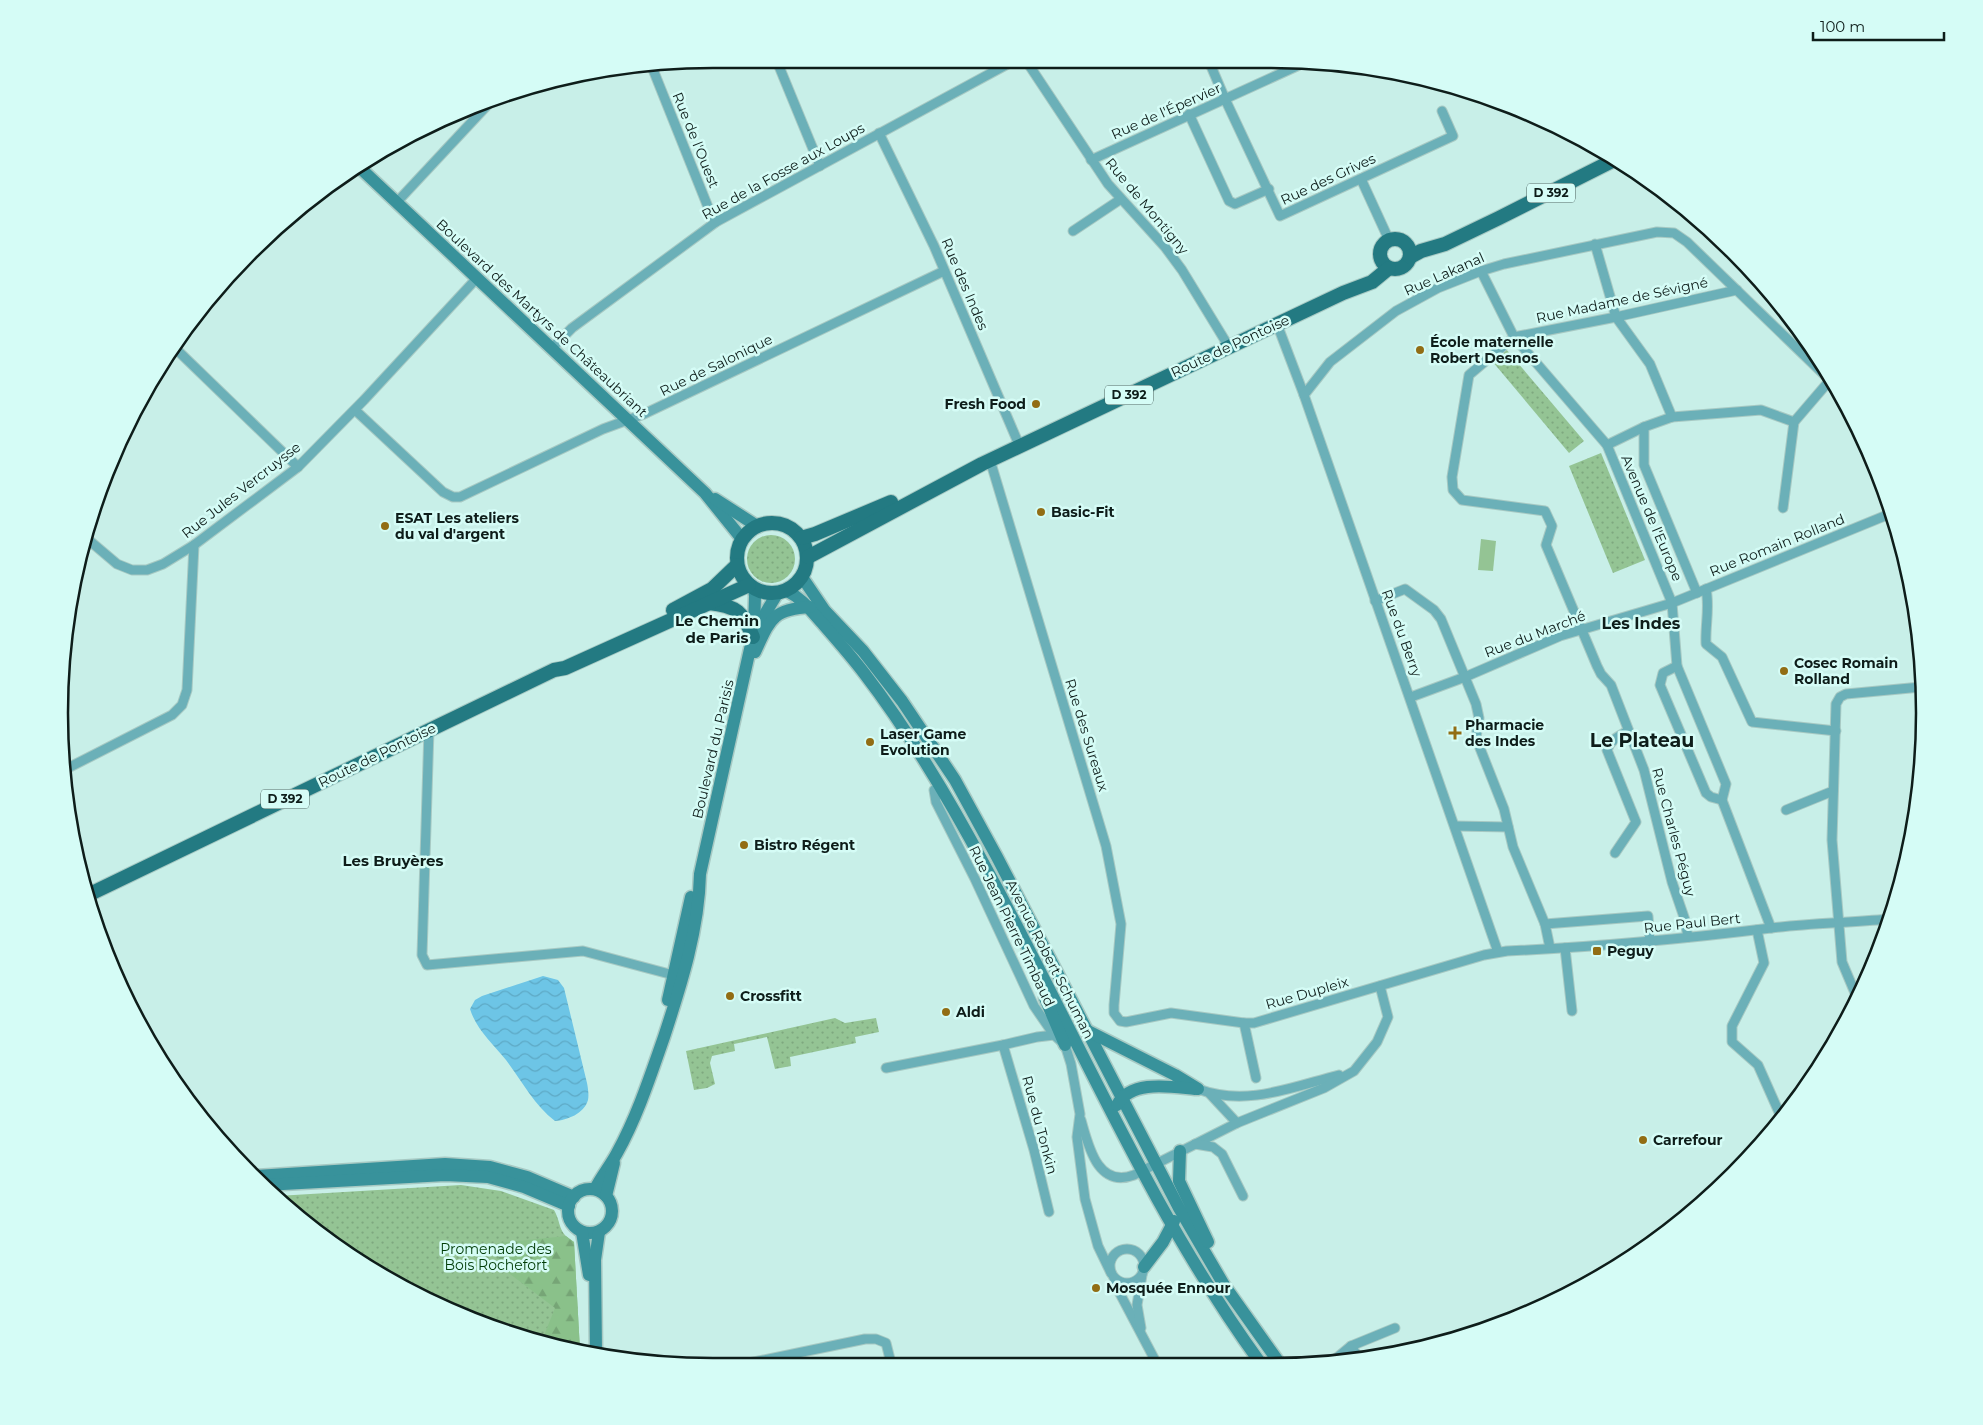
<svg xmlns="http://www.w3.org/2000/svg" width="1983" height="1425" viewBox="0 0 1983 1425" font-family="Montserrat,sans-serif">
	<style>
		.green { fill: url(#green-dots) }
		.forest { fill: url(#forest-firs) }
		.pitch { fill: #94c494 }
		.water { fill: url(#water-waves) }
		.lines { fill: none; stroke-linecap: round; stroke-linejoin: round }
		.street-casing { stroke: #a7c9c3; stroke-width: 11 }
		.secondary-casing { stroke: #a7c9c3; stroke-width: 15 }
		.primary-casing { stroke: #a7c9c3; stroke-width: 16 }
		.street { stroke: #6bb0b8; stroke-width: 9 }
		.secondary { stroke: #38929b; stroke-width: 12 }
		.primary { stroke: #237a82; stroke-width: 14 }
		.rail { stroke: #4e6561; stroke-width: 2.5; stroke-dasharray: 10 5; stroke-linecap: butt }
		.poi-dot { fill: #926d14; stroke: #d5fcf6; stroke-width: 2 }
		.labels { text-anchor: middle; stroke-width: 5; stroke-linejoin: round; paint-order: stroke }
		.shield { fill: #d5fcf6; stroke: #4a605c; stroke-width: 1 }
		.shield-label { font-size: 12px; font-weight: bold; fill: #0e1d1a }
		.street-label { font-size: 14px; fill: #0e1d1a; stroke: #d5fcf6 }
		.poi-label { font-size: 14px; font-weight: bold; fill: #0e1d1a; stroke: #d5fcf6; text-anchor: start }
		.park-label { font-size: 14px; fill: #003c06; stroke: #d5fcf6 }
		.neighbourhood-label { font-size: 15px; font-weight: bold; fill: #0e1d1a; stroke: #d5fcf6 }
		.quarter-label { font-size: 16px; font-weight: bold; fill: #0e1d1a; stroke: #d5fcf6 }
		.district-label { font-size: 19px; font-weight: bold; fill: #0e1d1a; stroke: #d5fcf6 }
		.rim { fill: none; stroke: #0e1d1a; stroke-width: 2.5 }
	</style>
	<defs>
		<pattern id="green-dots" width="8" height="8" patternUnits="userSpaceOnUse" patternTransform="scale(1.25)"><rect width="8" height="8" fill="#94c494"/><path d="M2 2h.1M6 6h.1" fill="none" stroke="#7ea87f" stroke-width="1.8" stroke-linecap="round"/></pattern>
		<pattern id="forest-firs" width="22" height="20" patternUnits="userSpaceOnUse" patternTransform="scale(1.25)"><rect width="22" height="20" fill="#8ac18a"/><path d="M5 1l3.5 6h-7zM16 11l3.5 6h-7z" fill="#76a576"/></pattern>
		<pattern id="water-waves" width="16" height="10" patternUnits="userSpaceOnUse" patternTransform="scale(1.25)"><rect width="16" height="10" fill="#6dc5e6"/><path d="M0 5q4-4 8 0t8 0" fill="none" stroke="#5da9c5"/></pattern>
	</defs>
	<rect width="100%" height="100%" fill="#c8efe8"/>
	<g class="green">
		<path d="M1506,349L1584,441L1569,453L1492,361Z"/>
		<path d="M1601,453L1645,560L1613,573L1569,466Z"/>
		<circle cx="771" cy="559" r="24"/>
		<path d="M835,1018L845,1023L876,1018L879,1032L855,1037L856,1043L790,1057L791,1066L775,1069L767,1037L734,1044L735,1051L712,1056L710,1063L715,1084L707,1088L694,1090L686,1051Z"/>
		<path d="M461,1185L501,1191L554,1210C562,1224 557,1232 574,1242L580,1350L544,1344L424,1299L315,1231L277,1196Z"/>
	</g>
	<path class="forest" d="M566,1236L574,1242L580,1350L541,1343L555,1308L494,1262H499L497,1243Z"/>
	<path class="pitch" d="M1481,539L1496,541L1493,571L1478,570Z"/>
	<path class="water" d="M543,976L558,980L564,988L587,1083C588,1088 589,1095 588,1100C584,1114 567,1120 555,1121C534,1105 522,1081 506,1060C493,1044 476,1029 470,1009L475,1000L482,996Z"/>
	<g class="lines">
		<g class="street-casing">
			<g id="street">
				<path d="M776,59L820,166"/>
				<path d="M1025,59L1108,184L1165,247L1182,270L1229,347"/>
				<path d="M1208,59L1225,99L1280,216L1453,136L1442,111"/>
				<path d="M652,67L708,207L716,222"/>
				<path d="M1189,114L1229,201L1235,204L1269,189"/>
				<path d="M879,133L934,246L1020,447"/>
				<path d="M1091,160L1306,62"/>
				<path d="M1361,179L1389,240"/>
				<path d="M397,202L495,97"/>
				<path d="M1073,231L1121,199"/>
				<path d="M1595,244L1616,317L1650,364L1672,417"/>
				<path d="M1481,271L1514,337L1469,375L1452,477L1453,490L1462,500L1545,511L1552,526L1546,545L1597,666L1601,674L1611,685L1644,770L1672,882L1685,920L1688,937"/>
				<path d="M1737,290L1616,317L1514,337L1607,445L1644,427L1672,417L1761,410L1794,422"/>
				<path d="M1277,324L1304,395L1498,952"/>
				<path d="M552,348L572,328L716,222L1017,59"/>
				<path d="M176,349L298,467"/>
				<path d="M1304,395L1330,362L1396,311L1438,288L1481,271L1504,264L1657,232L1674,233L1687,242L1838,388"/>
				<path d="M355,410L443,492L453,497H460L603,429L644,414L944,271"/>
				<path d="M1644,427V465L1697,593"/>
				<path d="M1607,445L1672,603L1677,666L1726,784L1722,800L1771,928"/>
				<path d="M990,460L1106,846L1121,924L1114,1005V1013L1120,1021L1126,1022L1171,1013L1244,1023H1254L1484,955L1507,951C1595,947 1683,939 1771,928C1810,923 1849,923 1888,919"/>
				<path d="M1783,508L1794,422L1830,380"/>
				<path d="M84,536L117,564L132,570H147L163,564L194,545L298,467L364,400L477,278"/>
				<path d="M1706,589C1710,608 1705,625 1706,644L1722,657L1752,722L1836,731"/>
				<path d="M1375,601L1405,589L1434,610L1441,619L1476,704L1479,718L1476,738L1504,809L1513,847L1545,924L1648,916L1650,942"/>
				<path d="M1677,666L1663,673L1660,685L1706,793L1711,797L1722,800"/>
				<path d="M1411,697L1465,677L1560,636L1672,603L1892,513"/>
				<path d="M429,729L422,955L427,965L583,951L677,976"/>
				<path d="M64,770L172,715L182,705L187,690L194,545"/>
				<path d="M934,790L936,802L975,879L1034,1006L1054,1035L1065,1045L1071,1064L1080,1114L1077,1137L1085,1199L1098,1246L1111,1273"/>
				<path d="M1786,810L1833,791"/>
				<path d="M1455,826L1508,827"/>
				<path d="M1615,853L1636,822L1607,750C1610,740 1619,736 1628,731"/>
				<path d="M1545,924L1550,948"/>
				<path d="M1757,930L1764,963L1732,1026V1042L1758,1065L1782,1119"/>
				<path d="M1565,948L1572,1011"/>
				<path d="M1858,1000L1842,962L1832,840L1836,704L1840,697L1846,694L1921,687"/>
				<path d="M1244,1023L1256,1078"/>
				<path d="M1003,1045L1034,1150L1049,1212"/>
				<path d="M886,1068L1003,1045L1037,1037L1054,1035"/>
				<path d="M1198,1089C1246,1107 1292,1087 1339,1075"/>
				<path d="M1210,1094L1237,1123"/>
				<path d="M1081,1120C1088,1144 1097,1189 1134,1175L1237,1123L1324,1088L1354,1071L1377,1042L1388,1017L1380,986"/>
				<path d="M1195,1144L1213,1147L1222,1154L1243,1196"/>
				<circle cx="1127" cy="1266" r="17"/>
				<path d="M1114,1278L1117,1288L1156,1362"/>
				<path d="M1141,1328L1137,1305L1142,1275"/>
				<path d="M1351,1346L1360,1360"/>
				<path d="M1333,1361L1351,1346L1395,1328"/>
				<path d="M744,1364L865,1339H876L886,1343L891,1363"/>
			</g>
		</g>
		<g class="secondary-casing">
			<g id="secondary">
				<path d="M357,165L705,493L742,539"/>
				<path d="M715,499L757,526"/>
				<path d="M802,577L825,611L863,651L902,701L955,780L997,857L1179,1208L1224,1285L1278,1361"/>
				<path d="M787,591C803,599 811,611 823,624C837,640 851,656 864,673C911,734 949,799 985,866C1076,1032 1148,1208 1259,1361"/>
				<path d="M756,629L777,594"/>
				<path d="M755,652C770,620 772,609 810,607"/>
				<path d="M1045,998L1065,1045"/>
				<path d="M668,1000L691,897"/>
				<path d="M1088,1031L1175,1075L1198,1089"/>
				<path d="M1117,1105C1131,1079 1172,1087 1195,1089"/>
				<path d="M1180,1151L1179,1181L1208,1242"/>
				<path d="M256,1176L445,1164L490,1167L527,1177L574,1197"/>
				<path d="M265,1185L445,1175L488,1177L524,1187L569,1206"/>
				<circle cx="590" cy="1211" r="22"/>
				<path d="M595,1189C601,1177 610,1166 617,1153C637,1117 650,1077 664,1037C681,985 699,929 700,874L754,631L755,596L754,589"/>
				<path d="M606,1196L614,1163"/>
				<path d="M582,1232L589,1275"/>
				<path d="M1144,1267L1163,1242L1174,1221"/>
				<path d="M596,1353L595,1260L599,1232"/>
			</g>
		</g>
		<g class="primary-casing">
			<g id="primary">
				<circle cx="1395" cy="254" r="15"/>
				<path d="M1410,257L1421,251L1445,244L1499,218L1616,159"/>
				<circle cx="772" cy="558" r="35"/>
				<path d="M801,538L815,534L891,502"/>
				<path d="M808,557L982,464L1343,293L1372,282L1389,268"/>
				<path d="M709,603C737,606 743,612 753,637"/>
				<path d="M673,610L712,589L737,565"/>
				<path d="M90,894L554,670L565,668L749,585"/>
			</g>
		</g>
		<use href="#street" class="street"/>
		<use href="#secondary" class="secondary"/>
		<use href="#primary" class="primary"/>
		<path class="rail" d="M1672,200L1777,303"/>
	</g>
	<g class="poi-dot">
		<circle cx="1420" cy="350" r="5"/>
		<circle cx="1036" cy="404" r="5"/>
		<circle cx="1041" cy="512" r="5"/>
		<circle cx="385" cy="526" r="5"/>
		<circle cx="1784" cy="671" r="5"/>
		<path d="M1452.5 725.5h5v5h5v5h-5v5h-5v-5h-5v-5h5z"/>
		<circle cx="870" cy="742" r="5"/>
		<circle cx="744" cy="845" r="5"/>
		<rect x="1592" y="946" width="10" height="10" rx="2.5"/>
		<circle cx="730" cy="996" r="5"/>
		<circle cx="946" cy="1012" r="5"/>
		<circle cx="1643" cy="1140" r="5"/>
		<circle cx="1096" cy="1288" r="5"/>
	</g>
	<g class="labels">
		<g class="shield">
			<rect x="1527" y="183.5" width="48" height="19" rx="4"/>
			<rect x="1105" y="385.5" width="48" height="19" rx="4"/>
			<rect x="261" y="789.5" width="48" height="19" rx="4"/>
		</g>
		<g class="shield-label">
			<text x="1551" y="197">D 392</text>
			<text x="1129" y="399">D 392</text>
			<text x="285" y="803">D 392</text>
		</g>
		<g class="street-label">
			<text transform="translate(1166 111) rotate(-24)" y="5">Rue de l'Épervier</text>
			<text transform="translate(696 140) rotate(68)" y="5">Rue de l'Ouest</text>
			<text transform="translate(783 171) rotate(-29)" y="5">Rue de la Fosse aux Loups</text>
			<text transform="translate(1328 179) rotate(-25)" y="5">Rue des Grives</text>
			<text transform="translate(1147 206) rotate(50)" y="5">Rue de Montigny</text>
			<text transform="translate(1444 274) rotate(-24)" y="5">Rue Lakanal</text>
			<text transform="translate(965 284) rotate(67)" y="5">Rue des Indes</text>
			<text transform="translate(1622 300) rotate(-12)" y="5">Rue Madame de Sévigné</text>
			<text transform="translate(542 318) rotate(43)" y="5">Boulevard des Martyrs de Châteaubriant</text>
			<text transform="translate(1230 346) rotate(-25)" y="5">Route de Pontoise</text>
			<text transform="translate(716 365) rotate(-26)" y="5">Rue de Salonique</text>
			<text transform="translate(241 490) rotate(-38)" y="5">Rue Jules Vercruysse</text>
			<text transform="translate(1652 518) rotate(67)" y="5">Avenue de l'Europe</text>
			<text transform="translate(1777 545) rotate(-22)" y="5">Rue Romain Rolland</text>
			<text transform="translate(1402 633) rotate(70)" y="5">Rue du Berry</text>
			<text transform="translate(1535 634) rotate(-21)" y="5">Rue du Marché</text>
			<text transform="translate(1087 735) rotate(73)" y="5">Rue des Sureaux</text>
			<text transform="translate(713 749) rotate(-77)" y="5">Boulevard du Parisis</text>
			<text transform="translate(377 755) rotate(-26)" y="5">Route de Pontoise</text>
			<text transform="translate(1674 832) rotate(75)" y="5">Rue Charles Péguy</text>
			<text transform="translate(1692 923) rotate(-6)" y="5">Rue Paul Bert</text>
			<text transform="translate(1012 926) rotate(64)" y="5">Rue Jean Pierre Timbaud</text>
			<text transform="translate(1050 959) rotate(63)" y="5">Avenue Robert Schuman</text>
			<text transform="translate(1307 993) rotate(-16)" y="5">Rue Dupleix</text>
			<text transform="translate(1040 1125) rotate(75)" y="5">Rue du Tonkin</text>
		</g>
		<g class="poi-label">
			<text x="1430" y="347">École maternelle<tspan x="1430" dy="16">Robert Desnos</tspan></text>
			<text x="1026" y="409" text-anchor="end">Fresh Food</text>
			<text x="1051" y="517">Basic-Fit</text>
			<text x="395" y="523">ESAT Les ateliers<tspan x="395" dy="16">du val d'argent</tspan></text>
			<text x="1794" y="668">Cosec Romain<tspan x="1794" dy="16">Rolland</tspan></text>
			<text x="1465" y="730">Pharmacie<tspan x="1465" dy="16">des Indes</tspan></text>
			<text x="880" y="739">Laser Game<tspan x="880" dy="16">Evolution</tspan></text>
			<text x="754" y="850">Bistro Régent</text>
			<text x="1607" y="956">Peguy</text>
			<text x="740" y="1001">Crossfitt</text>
			<text x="956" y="1017">Aldi</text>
			<text x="1653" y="1145">Carrefour</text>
			<text x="1106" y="1293">Mosquée Ennour</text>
		</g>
		<g class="park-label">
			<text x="496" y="1254">Promenade des<tspan x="496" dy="16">Bois Rochefort</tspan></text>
		</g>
		<g class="neighbourhood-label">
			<text x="717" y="626">Le Chemin<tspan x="717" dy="17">de Paris</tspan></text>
			<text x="393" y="866">Les Bruyères</text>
		</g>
		<g class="quarter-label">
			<text x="1641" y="629">Les Indes</text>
		</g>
		<g class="district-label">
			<text x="1642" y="747">Le Plateau</text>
		</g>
	</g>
	<path d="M0 0H1983V1425H0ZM713 68H1271A645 645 0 0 1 1916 713V713A645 645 0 0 1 1271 1358H713A645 645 0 0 1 68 713V713A645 645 0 0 1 713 68Z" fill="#d5fcf6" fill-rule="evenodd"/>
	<path class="rim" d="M713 68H1271A645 645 0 0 1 1916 713V713A645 645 0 0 1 1271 1358H713A645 645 0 0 1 68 713V713A645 645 0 0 1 713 68Z"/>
	<path d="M1813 32v8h131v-8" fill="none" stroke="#0e1d1a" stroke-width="2.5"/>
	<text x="1820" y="32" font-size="15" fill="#0e1d1a" stroke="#d5fcf6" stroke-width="4" paint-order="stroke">100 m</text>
</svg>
